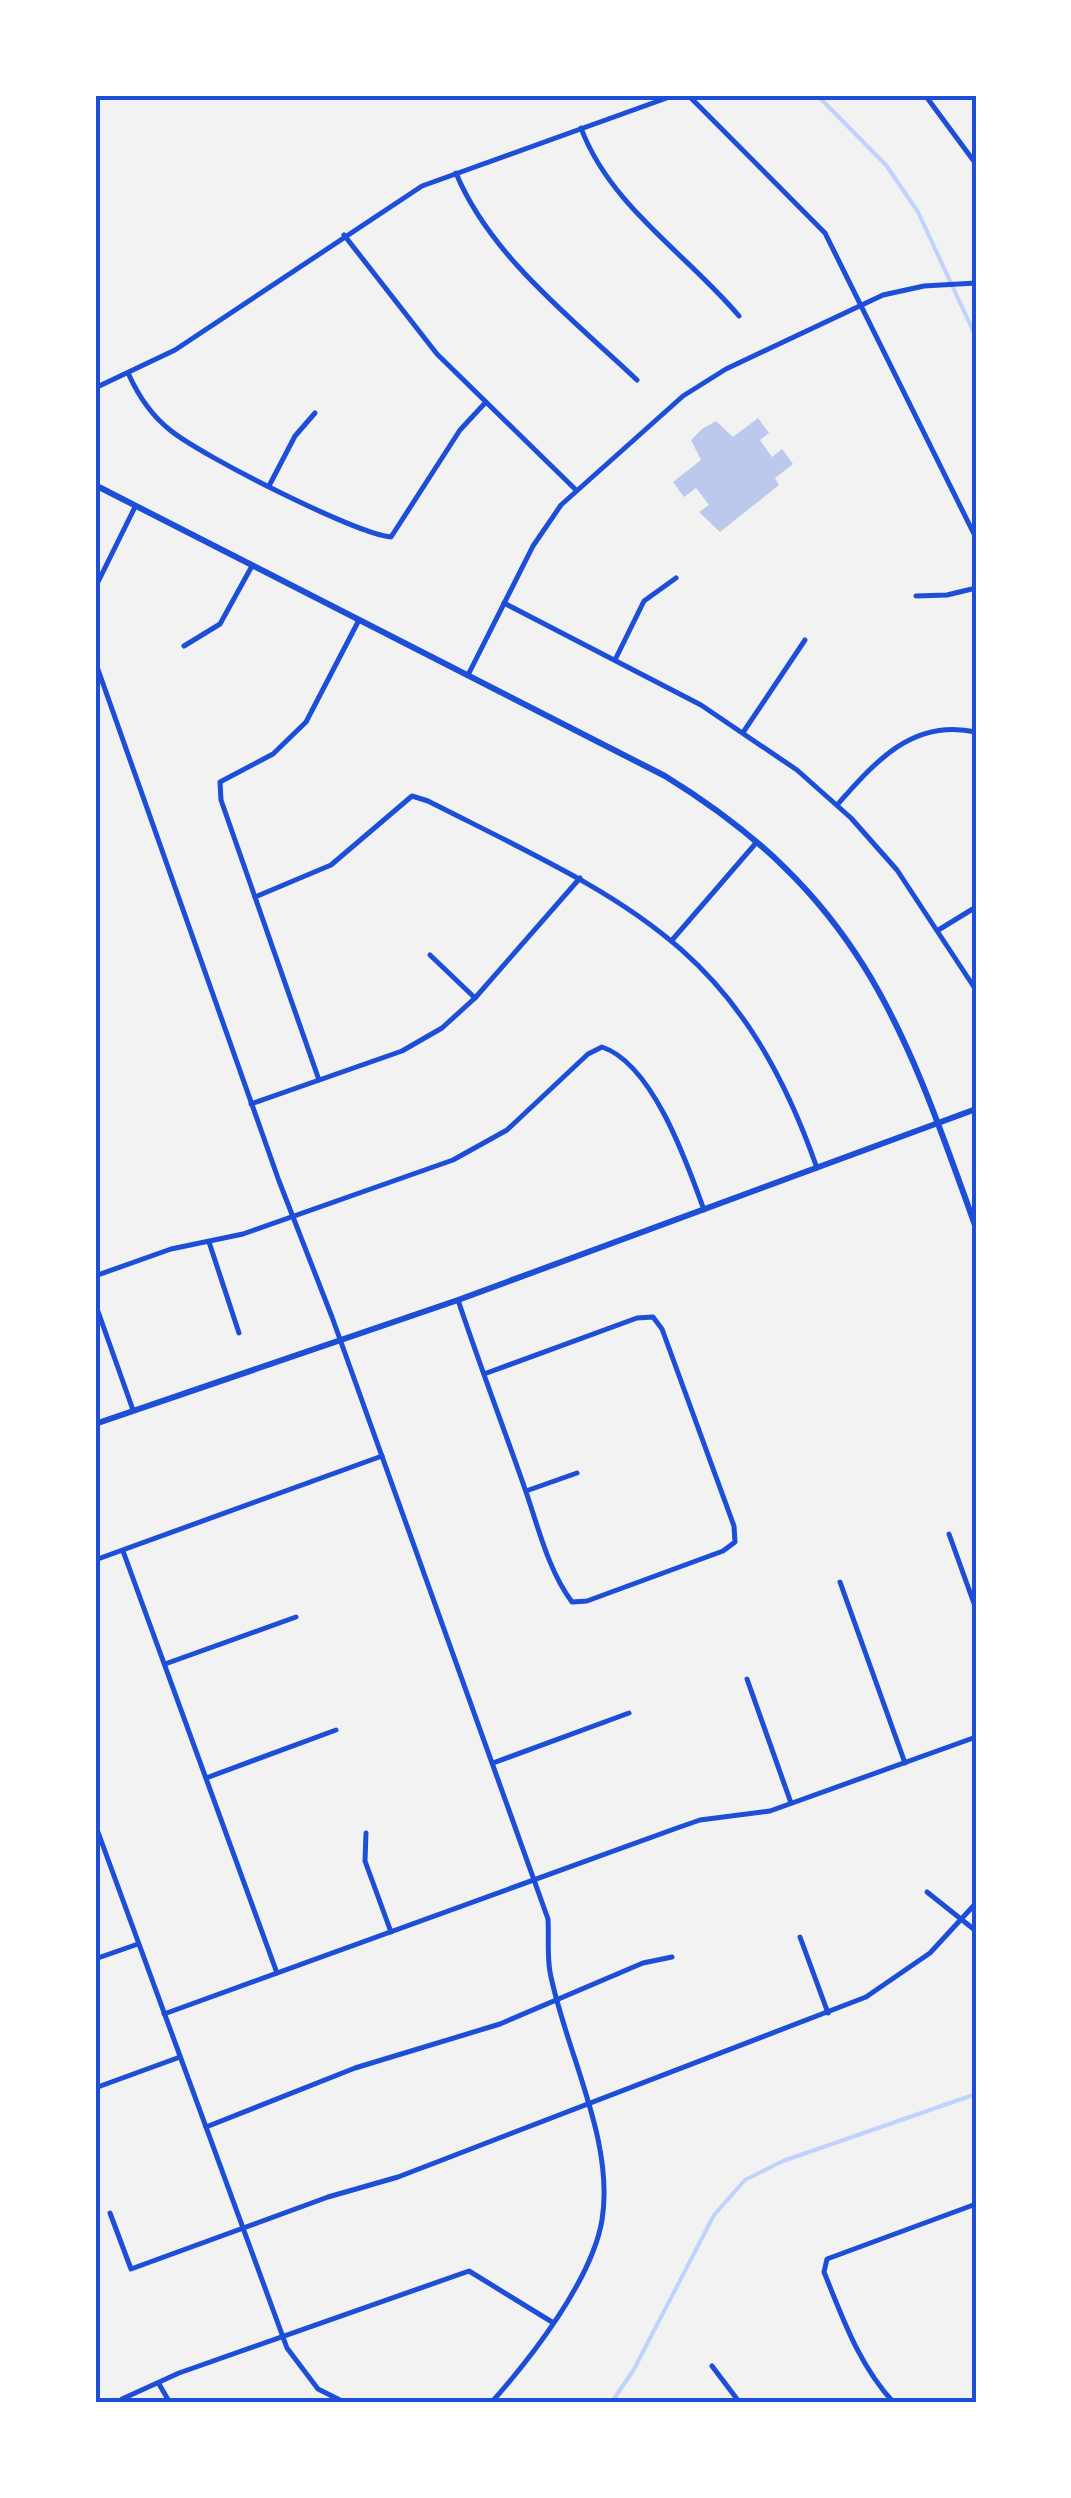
<svg xmlns="http://www.w3.org/2000/svg" width="1071" height="2498" viewBox="0 0 1071 2498" font-family="Figtree,sans-serif">
	<style>
		.lines { fill: none; stroke-linecap: round; stroke-linejoin: round }
		.stream { stroke: #bfd3fe; stroke-width: 4 }
		.building { fill: #bdc9ec }
		.minor { stroke: #1d4ed8; stroke-width: 5 }
		.tertiary { stroke: #1d4ed8; stroke-width: 6 }
		.secondary { stroke: #1d4ed8; stroke-width: 6 }
		.neatline { fill: none; stroke: #1d4ed8; stroke-width: 4 }
	</style>
	<rect width="100%" height="100%" fill="#f2f2f2"/>
	<g class="lines">
		<g class="stream">
			<path d="M817,95L886,165L918,212L976,337"/>
			<path d="M611,2403L633,2371L714,2215L745,2180L783,2161L976,2094"/>
		</g>
	</g>
	<path class="building" d="M758,418L769,433L760,440L772,457L782,449L793,464L775,478L779,485L720,532L699,512L709,505L696,488L684,497L673,482L701,460L691,440L702,429L716,421L733,437Z"/>
	<g class="lines">
		<g class="minor">
			<path d="M688,95L825,233L976,538"/>
			<path d="M925,95L976,164"/>
			<path d="M581,128C610,206 687,254 739,316"/>
			<path d="M456,173C490,256 574,320 637,380"/>
			<path d="M344,235L437,354L575,489"/>
			<path d="M129,375C139,397 151,415 170,430C200,455 356,534 391,537L460,430L486,402"/>
			<path d="M95,388L175,350L422,186L675,95"/>
			<path d="M270,484L295,436L315,413"/>
			<path d="M95,588L135,507"/>
			<path d="M916,596L947,595L976,588"/>
			<path d="M504,603L701,705L797,770L851,818L897,870L976,990"/>
			<path d="M184,646L220,624L252,566"/>
			<path d="M615,660L644,601L676,578"/>
			<path d="M95,661L279,1181L332,1317L548,1919C549,1937 547,1955 550,1972C565,2050 615,2140 602,2220C592,2280 531,2358 491,2403"/>
			<path d="M468,675L533,546L561,505L683,396L726,369L883,295L924,286L976,283"/>
			<path d="M744,731L805,640"/>
			<path d="M837,805C876,761 913,718 976,732"/>
			<path d="M255,897L331,865L412,796L428,801C627,902 738,943 817,1168"/>
			<path d="M940,929L976,907"/>
			<path d="M673,939L756,843"/>
			<path d="M430,955L475,998"/>
			<path d="M319,1080L221,800L220,782L273,754L306,722L359,620"/>
			<path d="M251,1104L402,1051L442,1028L475,998L580,878"/>
			<path d="M209,1242L239,1333"/>
			<path d="M95,1276L171,1249L243,1234L453,1160L507,1130L588,1054L602,1047C653,1064 687,1163 704,1210"/>
			<path d="M458,1300C479,1363 503,1426 525,1489C538,1526 548,1570 572,1602L587,1601L723,1551L735,1542L734,1526L662,1329L653,1317L637,1318L484,1374"/>
			<path d="M95,1303L133,1410"/>
			<path d="M526,1491L577,1473"/>
			<path d="M949,1534L976,1609"/>
			<path d="M123,1551L277,1973"/>
			<path d="M95,1560L382,1456"/>
			<path d="M840,1582L905,1763"/>
			<path d="M165,1664L296,1617"/>
			<path d="M747,1679L791,1803"/>
			<path d="M493,1763L629,1713"/>
			<path d="M206,1778L336,1730"/>
			<path d="M95,1824L287,2348L318,2389L346,2403"/>
			<path d="M366,1833L365,1861L391,1932"/>
			<path d="M927,1892L976,1931"/>
			<path d="M800,1937L828,2013"/>
			<path d="M95,1959L138,1944"/>
			<path d="M164,2014L677,1828L700,1820L770,1811L976,1737"/>
			<path d="M95,2088L180,2057"/>
			<path d="M206,2127L355,2068L500,2024L643,1963L672,1957"/>
			<path d="M110,2213L131,2269L328,2197L398,2177L866,1997L930,1953L976,1903"/>
			<path d="M712,2366L740,2403"/>
			<path d="M159,2384L170,2403"/>
			<path d="M122,2399L179,2373L469,2271L552,2322"/>
			<path d="M894,2403C859,2365 843,2319 824,2272L827,2259L976,2204"/>
		</g>
		<path class="tertiary" d="M95,485L665,776C860,896 903,1023 976,1228"/>
		<path class="secondary" d="M95,1424L458,1300L976,1109"/>
	</g>
	<rect width="1071" height="2498" fill="none" stroke="#ffffff" stroke-width="195"/>
	<rect x="98" y="98" width="876" height="2302" class="neatline"/>
</svg>
